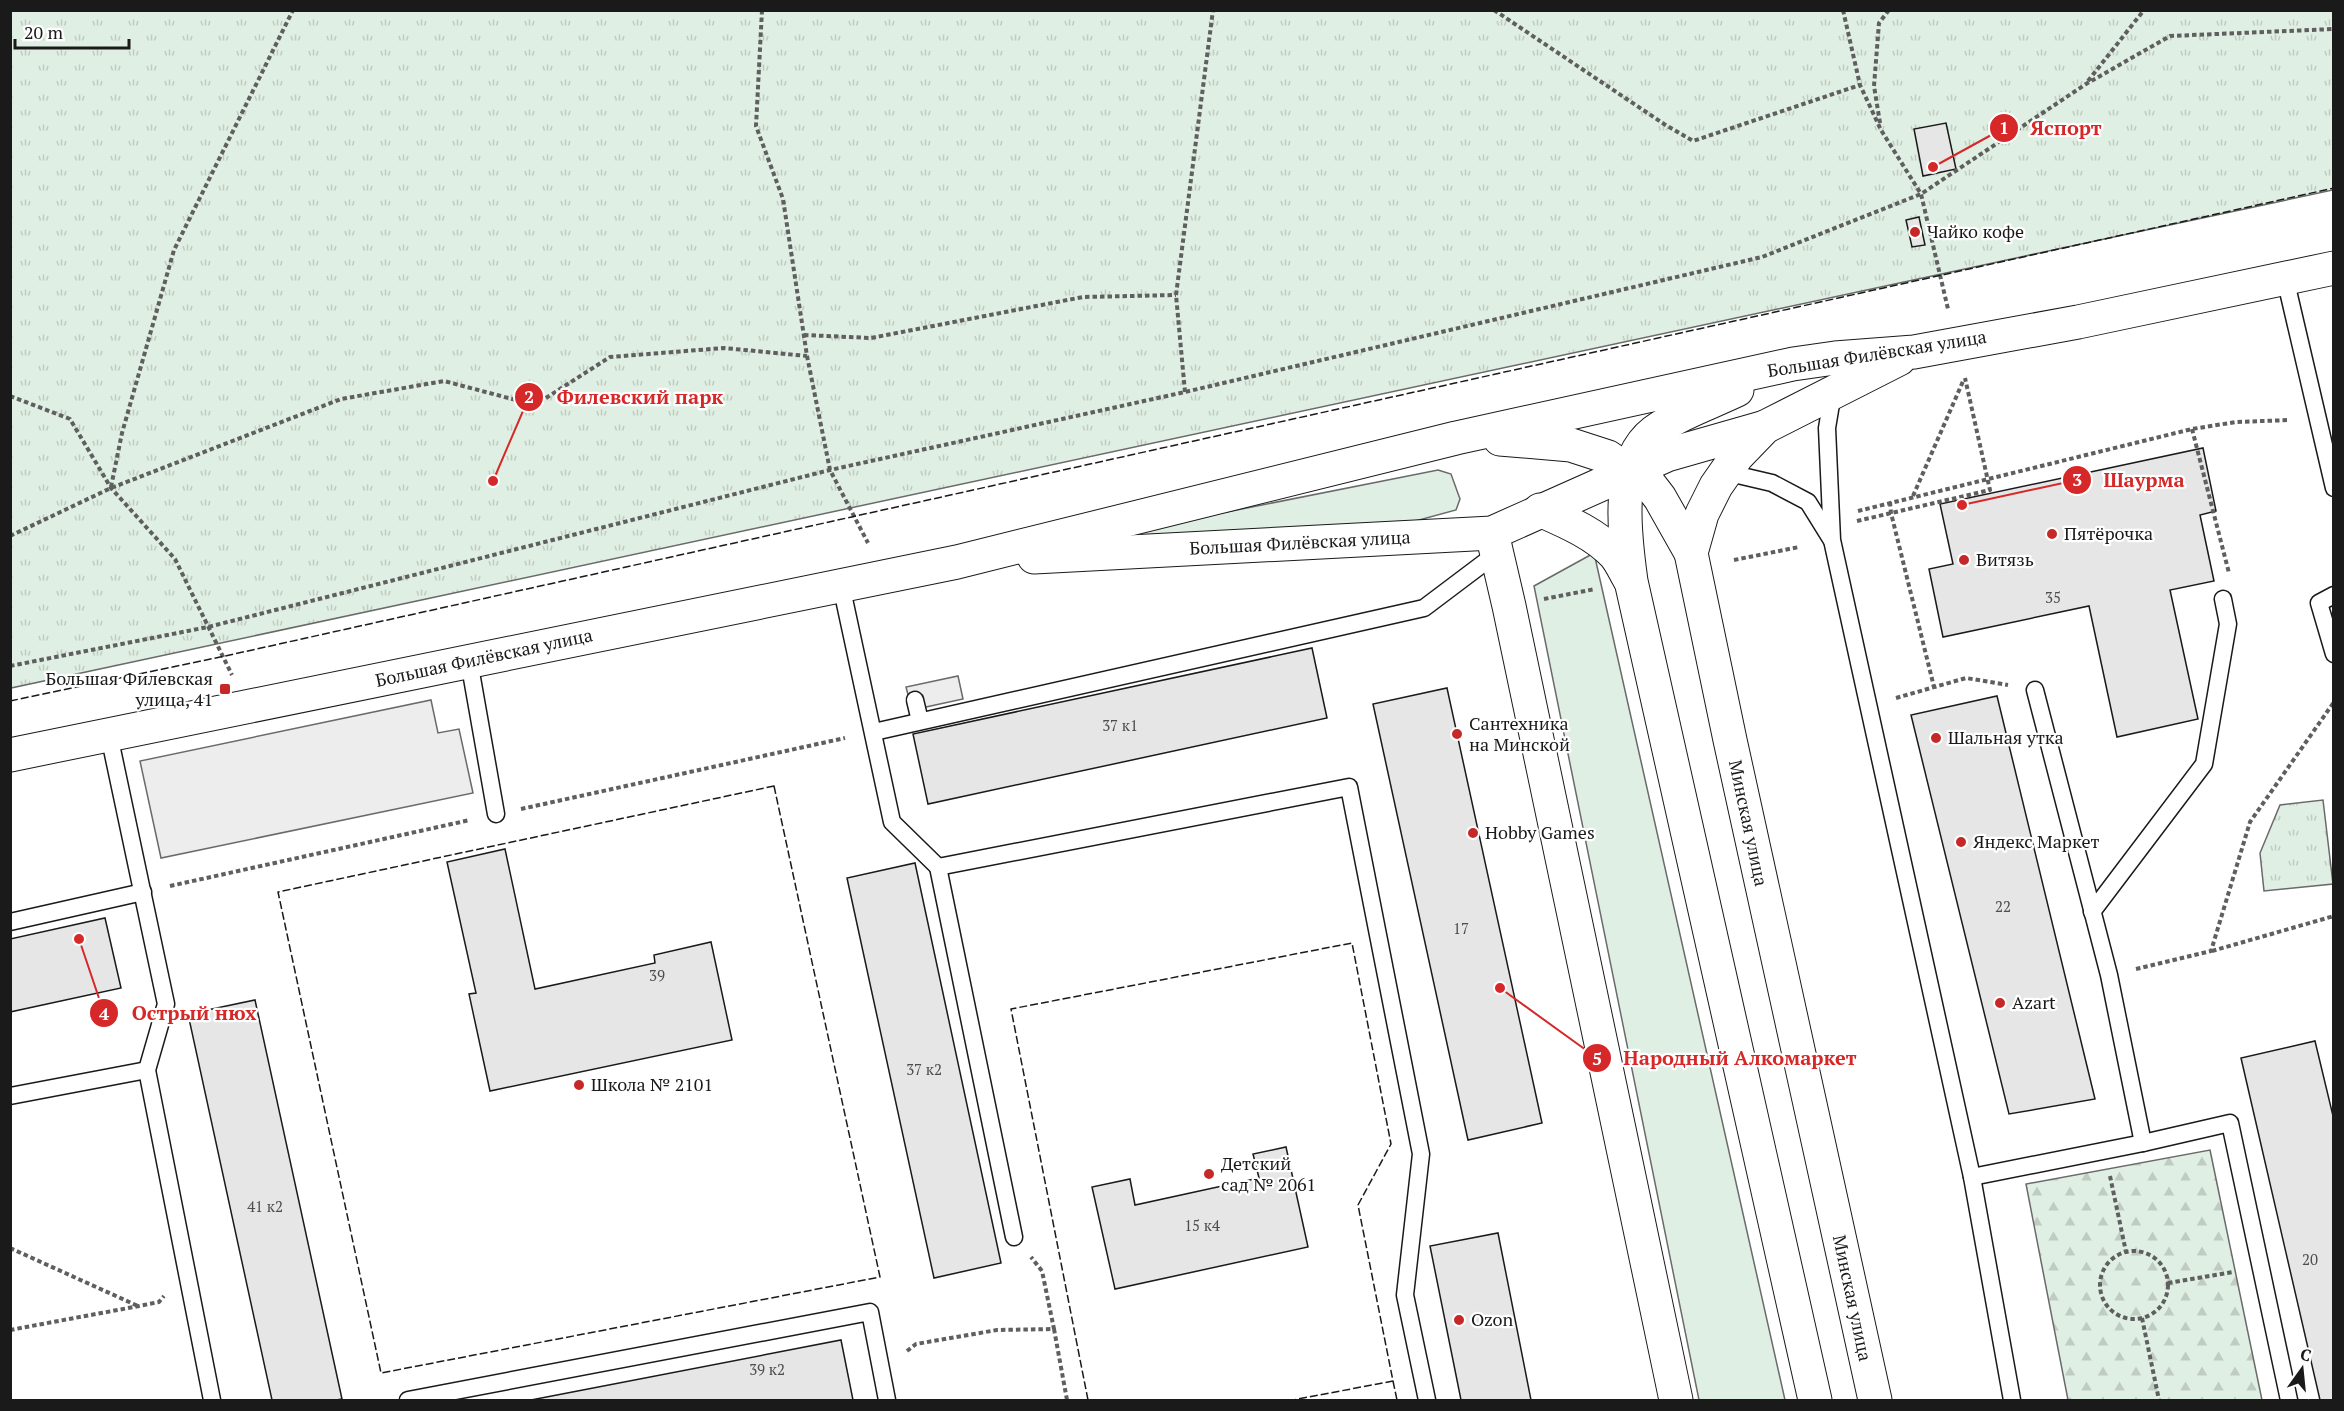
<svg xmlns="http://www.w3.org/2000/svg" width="2344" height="1411" viewBox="0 0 2344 1411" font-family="'PT Serif',serif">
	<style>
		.grass { fill: #e0efe3; stroke: #6a6a6a; stroke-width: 1.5 }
		.forest { fill: url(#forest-firs); stroke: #6a6a6a; stroke-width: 1.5 }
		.park { fill: url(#park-tufts); stroke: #6a6a6a; stroke-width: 1.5 }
		.parking { fill: #ededed; stroke: #6a6a6a; stroke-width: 1.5 }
		.building { fill: #e6e6e6; stroke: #1a1a1a; stroke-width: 1.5 }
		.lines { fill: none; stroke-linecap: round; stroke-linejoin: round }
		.lane-casing { stroke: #1a1a1a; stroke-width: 19 }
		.secondary-casing { stroke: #1a1a1a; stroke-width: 35 }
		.path { stroke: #5f5f5f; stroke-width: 4; stroke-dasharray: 4.5 3; stroke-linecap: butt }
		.lane { stroke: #fff; stroke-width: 16 }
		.secondary { stroke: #fff; stroke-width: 33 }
		.fence { stroke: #1a1a1a; stroke-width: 1.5; stroke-dasharray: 8 3; stroke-linecap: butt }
		.poi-dot { fill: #c62828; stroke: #fff; stroke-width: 2 }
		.labels { text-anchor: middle; stroke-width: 4.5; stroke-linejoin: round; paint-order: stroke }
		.number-label { font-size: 15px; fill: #4d4d4d }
		.poi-label { font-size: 18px; fill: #1a1a1a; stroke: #fff; text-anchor: start }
		.street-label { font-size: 18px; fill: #1a1a1a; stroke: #fff }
		.leader { fill: none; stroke: #d62828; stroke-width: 2 }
		.callout-dot { fill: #d62828; stroke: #fff; stroke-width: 2 }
		.mark-label { font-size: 18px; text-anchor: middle; font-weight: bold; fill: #fff }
		.callout-label { font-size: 20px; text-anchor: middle; font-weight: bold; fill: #d62828; stroke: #fff; stroke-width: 4.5; stroke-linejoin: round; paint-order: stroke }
	</style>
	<defs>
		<pattern id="forest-firs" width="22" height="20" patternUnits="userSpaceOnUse" patternTransform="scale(1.5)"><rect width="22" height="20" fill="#e0efe3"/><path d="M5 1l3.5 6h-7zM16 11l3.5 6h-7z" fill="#c0ccc2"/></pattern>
		<pattern id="park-tufts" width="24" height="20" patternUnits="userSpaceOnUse" patternTransform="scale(1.5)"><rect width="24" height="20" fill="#e0efe3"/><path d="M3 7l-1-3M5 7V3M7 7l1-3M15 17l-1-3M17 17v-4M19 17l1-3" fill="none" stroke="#c0ccc2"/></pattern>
	</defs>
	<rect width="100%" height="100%" fill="#fff"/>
	<g class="grass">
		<path d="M1438,470L1451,474L1460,499L1456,510L1408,523L1135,543L1131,531Z"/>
		<path d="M1594,553L1785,1400H1699L1534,586Z"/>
	</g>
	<path class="forest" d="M2210,1150L2262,1400H2068L2026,1184Z"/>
	<g class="park">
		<path d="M10,11H2333V190L11,688Z"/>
		<path d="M2323,800L2333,884L2264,891L2260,853L2280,805Z"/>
	</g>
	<g class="parking">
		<path d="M958,676L963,699L912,710L906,687Z"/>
		<path d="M431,700L438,733L459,729L473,793L161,858L140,761Z"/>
	</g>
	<g class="building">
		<path d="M1946,123L1956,169L1923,176L1914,129Z"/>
		<path d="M1919,217L1925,245L1912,247L1906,220Z"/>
		<path d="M2203,448L2216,511L2200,515L2214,581L2170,590L2198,719L2117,737L2089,606L1943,637L1929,569L1953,564L1940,504Z"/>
		<path d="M1312,648L1327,718L928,804L913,734Z"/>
		<path d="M1447,688L1542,1123L1468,1140L1373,704Z"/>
		<path d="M1997,696L2095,1099L2009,1114L1911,715Z"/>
		<path d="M505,849L535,989L655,963L654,955L711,942L732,1040L490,1091L469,994L476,993L447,862Z"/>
		<path d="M915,863L1001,1263L934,1278L847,878Z"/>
		<path d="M105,918L121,988L10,1012V939Z"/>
		<path d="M255,1000L342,1399L336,1400H272L188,1014Z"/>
		<path d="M2315,1041L2334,1120V1400H2320L2241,1058Z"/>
		<path d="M1286,1147L1308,1247L1115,1289L1092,1187L1130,1179L1135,1205L1259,1178L1253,1154Z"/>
		<path d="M1498,1233L1531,1400H1461L1430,1246Z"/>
		<path d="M841,1340L853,1400H531Z"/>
	</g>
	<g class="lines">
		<g class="lane-casing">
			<g id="lane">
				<path d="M2285,278L2334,488"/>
				<path d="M1833,392L1827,428L1832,540L1972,1177L2012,1400"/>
				<path d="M1725,472L1772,483L1808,502L1831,539"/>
				<path d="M841,585L892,822L938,867"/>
				<path d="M2334,595L2319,603L2334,654"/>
				<path d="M469,661L496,814"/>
				<path d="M2035,690L2109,975L2143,1143"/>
				<path d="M915,700L920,721"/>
				<path d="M874,732L1424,608L1497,553"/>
				<path d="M109,735L166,1004L147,1070L212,1400"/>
				<path d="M2092,912L2204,764L2228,624L2223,599"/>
				<path d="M10,922L143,892"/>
				<path d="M10,1096L147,1070"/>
				<path d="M1972,1177L2143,1143L2230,1123L2289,1400"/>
				<path d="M1014,1237L938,867L1349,787L1421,1154L1405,1295L1427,1400"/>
				<path d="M408,1400L870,1312L887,1400"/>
			</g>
		</g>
		<g class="secondary-casing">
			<g id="secondary">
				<path d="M1737,390C1710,403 1679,413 1654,432C1614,463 1625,537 1631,581L1815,1400"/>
				<path d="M1500,439L1571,445L1608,457L1650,485L1660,498L1691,553"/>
				<path d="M1540,510C1565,521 1596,534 1615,555C1621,562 1625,572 1630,580"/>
				<path d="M1492,533L1509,606L1676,1400"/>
				<path d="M1034,557L1492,533L1667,455L1765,427"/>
				<path d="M10,755L957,562L1456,438L1793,364L1835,358L1914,352L2078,322L2334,268"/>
				<path d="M1875,1400L1730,740L1691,553L1702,514L1716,486L1737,456L1765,427L1899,359"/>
			</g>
		</g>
		<g class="path">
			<path d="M762,10L756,126L783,199L807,356L830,470L868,543"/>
			<path d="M1494,10L1664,124L1693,141L1860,85"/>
			<path d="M1843,10L1860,85L1881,130L1921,194L1948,309"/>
			<path d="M2088,81L2144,10"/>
			<path d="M1880,123L1874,86L1879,23L1889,10"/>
			<path d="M804,335L871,338L1083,297L1176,295"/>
			<path d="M1185,392L1176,295L1213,10"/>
			<path d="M10,396L70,419L111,488L175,559L232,675"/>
			<path d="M2192,429L2229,573"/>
			<path d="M111,487L122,433L174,250L293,10"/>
			<path d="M1913,496L1964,379"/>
			<path d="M1890,502L1891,513L1934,687"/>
			<path d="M1858,511L2192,429L2236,422L2290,420"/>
			<path d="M1857,521L1990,490L1965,378"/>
			<path d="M10,536L111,488L341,399L444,381L535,405L610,357L724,348L807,356"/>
			<path d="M1734,560L1799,547"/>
			<path d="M1544,599L1595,589"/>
			<path d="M10,666L208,627L830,470L1185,392L1762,257L1921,194L2086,84L2170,36L2334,29"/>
			<path d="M1896,698L1966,678L2008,685"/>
			<path d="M521,809L845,738"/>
			<path d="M170,886L470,820"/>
			<path d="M2212,951L2334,916"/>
			<path d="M2136,969L2211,951L2250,822L2334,702"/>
			<path d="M2110,1176L2126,1252"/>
			<path d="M10,1248L138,1306"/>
			<circle cx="2134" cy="1285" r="34"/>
			<path d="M2168,1283L2233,1272"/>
			<path d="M2142,1318L2159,1400"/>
			<path d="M1054,1329L1067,1400"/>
			<path d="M10,1330L139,1306L159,1302L164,1296"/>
			<path d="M907,1351L916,1344L997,1330L1054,1329L1042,1271L1031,1257"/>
		</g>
		<use href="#lane" class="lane"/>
		<use href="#secondary" class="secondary"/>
		<g class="fence">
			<path d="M10,701L225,656L2334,188"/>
			<path d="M774,786L880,1277L381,1373L278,892Z"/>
			<path d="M1393,1381L1397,1400"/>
			<path d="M1088,1400L1011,1009L1352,943L1391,1144L1358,1205L1393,1381L1293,1400"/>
		</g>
	</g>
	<g class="poi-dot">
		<circle cx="1915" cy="232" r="6"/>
		<circle cx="2052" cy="534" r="6"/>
		<circle cx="1964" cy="560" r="6"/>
		<rect x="219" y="683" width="12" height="12" rx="3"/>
		<circle cx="1457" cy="734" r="6"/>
		<circle cx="1936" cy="738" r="6"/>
		<circle cx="1473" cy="833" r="6"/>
		<circle cx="1961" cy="842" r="6"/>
		<circle cx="2000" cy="1003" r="6"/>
		<circle cx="579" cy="1085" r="6"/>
		<circle cx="1209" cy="1174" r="6"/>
		<circle cx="1459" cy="1320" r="6"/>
	</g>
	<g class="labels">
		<g class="number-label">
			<text x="2053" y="603">35</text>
			<text x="1120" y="731">37 к1</text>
			<text x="2003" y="912">22</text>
			<text x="1461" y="934">17</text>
			<text x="657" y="981">39</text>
			<text x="924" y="1075">37 к2</text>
			<text x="265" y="1212">41 к2</text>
			<text x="1202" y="1231">15 к4</text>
			<text x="2310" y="1265">20</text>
			<text x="767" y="1375">39 к2</text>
		</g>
		<g class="poi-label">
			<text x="1927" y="238">Чайко кофе</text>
			<text x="2064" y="540">Пятёрочка</text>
			<text x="1976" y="566">Витязь</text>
			<text x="213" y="685" text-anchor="end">Большая Филевская<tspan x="213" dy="21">улица, 41</tspan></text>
			<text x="1469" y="730">Сантехника<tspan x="1469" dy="21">на Минской</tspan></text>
			<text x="1948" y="744">Шальная утка</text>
			<text x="1485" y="839">Hobby Games</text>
			<text x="1973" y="848">Яндекс Маркет</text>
			<text x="2012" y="1009">Azart</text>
			<text x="591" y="1091">Школа № 2101</text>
			<text x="1221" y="1170">Детский<tspan x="1221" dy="21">сад № 2061</tspan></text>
			<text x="1471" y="1326">Ozon</text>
		</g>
		<g class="street-label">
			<text transform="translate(1877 354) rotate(-9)" y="6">Большая Филёвская улица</text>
			<text transform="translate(1300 543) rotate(-3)" y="6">Большая Филёвская улица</text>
			<text transform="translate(484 658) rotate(-12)" y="6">Большая Филёвская улица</text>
			<text transform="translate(1748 823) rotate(78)" y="6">Минская улица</text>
			<text transform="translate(1852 1298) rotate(78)" y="6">Минская улица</text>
		</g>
	</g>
	<path class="leader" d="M1933 167L2004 128M493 481L529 397M1962 505L2077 480M79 939L104 1013M1500 988L1597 1058"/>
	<g class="callout-dot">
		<circle cx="1933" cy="167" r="6"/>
		<circle cx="493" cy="481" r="6"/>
		<circle cx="1962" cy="505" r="6"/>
		<circle cx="79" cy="939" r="6"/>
		<circle cx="1500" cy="988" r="6"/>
		<circle cx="2004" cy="128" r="15"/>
		<circle cx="529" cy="397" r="15"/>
		<circle cx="2077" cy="480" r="15"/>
		<circle cx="104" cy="1013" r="15"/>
		<circle cx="1597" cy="1058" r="15"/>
	</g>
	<g class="mark-label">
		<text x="2004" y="134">1</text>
		<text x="529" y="403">2</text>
		<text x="2077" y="486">3</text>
		<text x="104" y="1020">4</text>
		<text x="1597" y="1065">5</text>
	</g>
	<g class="callout-label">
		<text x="2066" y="135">Яспорт</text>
		<text x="640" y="404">Филевский парк</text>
		<text x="2144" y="487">Шаурма</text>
		<text x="194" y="1020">Острый нюх</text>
		<text x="1740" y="1065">Народный Алкомаркет</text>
	</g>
	<rect width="2344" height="1411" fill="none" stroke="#1a1a1a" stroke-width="24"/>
	<g transform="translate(2302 1369) rotate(15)" stroke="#ffffff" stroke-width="4.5" paint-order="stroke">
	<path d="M0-4.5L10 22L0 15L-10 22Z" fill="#1a1a1a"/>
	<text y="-9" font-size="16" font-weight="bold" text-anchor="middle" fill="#1a1a1a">С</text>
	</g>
	<path d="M15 39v9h114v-9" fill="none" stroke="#1a1a1a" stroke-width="3"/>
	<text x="24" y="39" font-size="18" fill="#1a1a1a" stroke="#ffffff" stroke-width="4.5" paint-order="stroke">20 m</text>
</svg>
